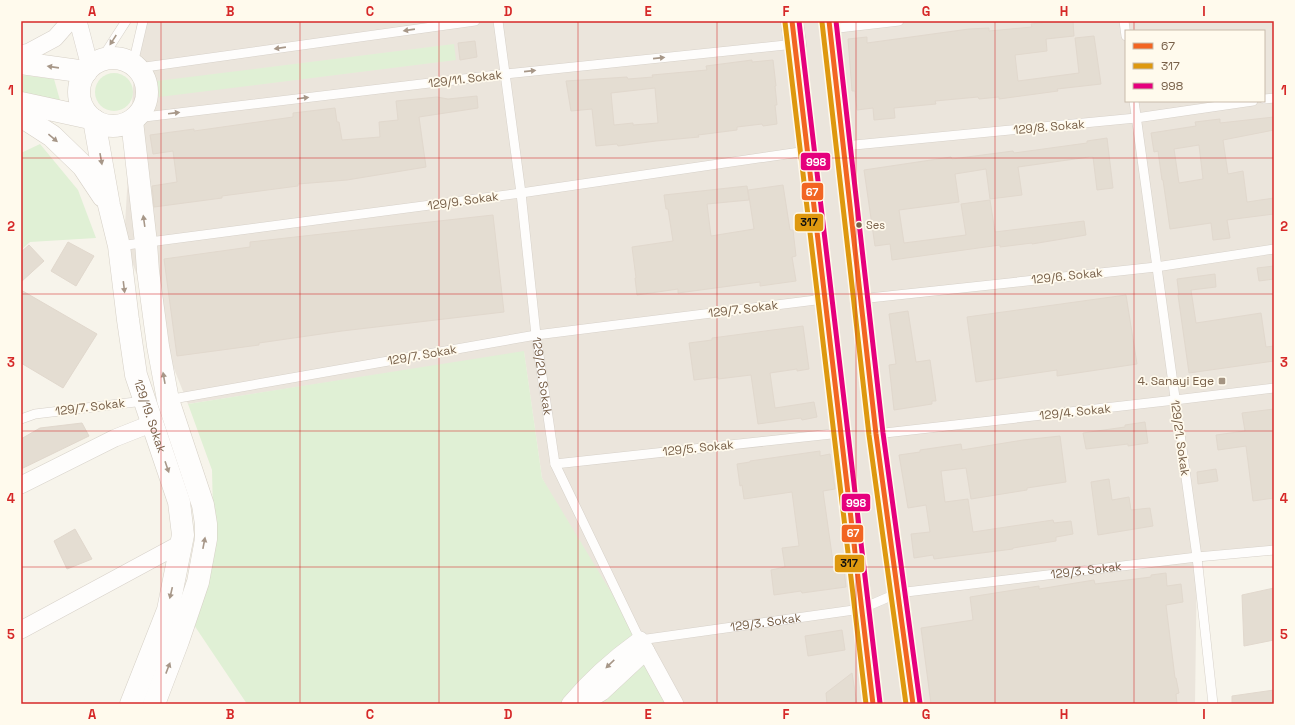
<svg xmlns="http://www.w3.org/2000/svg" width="1295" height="725" viewBox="0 0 1295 725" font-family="'Space Grotesk',sans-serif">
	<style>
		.industrial { fill: #ebe5dc; fill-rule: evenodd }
		.green { fill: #e0f0d5 }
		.building { fill: #e4ddd2; stroke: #e1d8cd; fill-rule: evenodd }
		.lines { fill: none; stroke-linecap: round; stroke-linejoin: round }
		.lane-casing { stroke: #d7d1c9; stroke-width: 10 }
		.street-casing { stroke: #d7d1c9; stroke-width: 18 }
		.secondary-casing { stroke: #d6d0c6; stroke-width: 23 }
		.lane { stroke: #fefdfc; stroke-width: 9 }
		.street { stroke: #fefdfc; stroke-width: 17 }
		.secondary { stroke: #fefdfc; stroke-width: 22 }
		.bus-1-casing { stroke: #fffaed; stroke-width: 8 }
		.bus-2-casing { stroke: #fffaed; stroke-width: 8 }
		.bus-3-casing { stroke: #fffaed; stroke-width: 8 }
		.bus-1 { stroke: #f26522; stroke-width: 5 }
		.bus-2 { stroke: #de980f; stroke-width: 5 }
		.bus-3 { stroke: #e5007d; stroke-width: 5 }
		.oneway { fill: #a79788 }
		.grid { fill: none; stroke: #d62828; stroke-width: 1; stroke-opacity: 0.55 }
		.bus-dot { fill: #786049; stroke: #fffaed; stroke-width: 1.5 }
		.poi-dot { fill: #a49482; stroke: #fffaed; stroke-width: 1.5 }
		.labels { text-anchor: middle; stroke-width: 3.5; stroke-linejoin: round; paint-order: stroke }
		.bus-label { font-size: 11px; fill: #786049; stroke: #fffaed; text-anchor: start }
		.street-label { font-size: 12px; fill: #786049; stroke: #fffaed }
		.poi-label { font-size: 12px; fill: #786049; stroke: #fffaed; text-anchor: end }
		.line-badge { stroke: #fffaed; stroke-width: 1.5 }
		.badge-label { font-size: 11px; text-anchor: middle; font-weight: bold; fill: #fff }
		.pale-badge-label { font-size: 11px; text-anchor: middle; font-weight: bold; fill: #111 }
		.neatline { fill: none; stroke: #d62828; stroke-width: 1.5 }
		.grid-label { font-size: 13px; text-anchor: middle; font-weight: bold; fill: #d62828 }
	</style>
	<rect width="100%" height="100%" fill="#f7f4eb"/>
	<path class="industrial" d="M137,21H1274V550L1197,557L1195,704H661L542,478L524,352L188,404L124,242ZM1126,31H1264V101H1126Z"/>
	<g class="green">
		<path d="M454,44L456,60L159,97L157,81Z"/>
		<circle cx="114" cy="92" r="19"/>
		<path d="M21,75L54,79L61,104L21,93Z"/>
		<path d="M40,144L78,190L96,238L30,242L21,250V153Z"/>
		<path d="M524,351L542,478L640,640L675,704H247L194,625L214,558L212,470L188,404Z"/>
	</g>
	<g class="building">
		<path d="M1056,21H1073L1074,36L1046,39L1047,51L1015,55L1018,81L1079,73L1075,38L1094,36L1101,84L1057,89L1058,91L999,99V97L979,99L978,97L935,101L936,104L894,108L895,118L874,120L873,108L857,110L855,91H852L848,39L867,37V43L969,29L989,28V31L1032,27L1031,24Z"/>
		<path d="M475,41L477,57L460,60L458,43Z"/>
		<path d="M752,60V62L773,60L776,86H775L777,105H775L777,124L763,126L762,124L737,127V130L698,135L699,137L656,141L618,146L617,144L596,146L592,109L571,111L566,81L627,77L628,79L653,77L652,75L707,70L706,66ZM655,88L658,123L633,125V123L614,125L611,93Z"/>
		<path d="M477,96L478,108L419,117L426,167L347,180L298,184V186L222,196V198L154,207L152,186L177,182L173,151L153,154L150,135L194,129V131L293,117V113L335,108L337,122H339L342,140L380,137L379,122L398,120L396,101L437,97L448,99Z"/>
		<path d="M1274,117V130L1223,140L1228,174L1243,171L1247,202L1274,198V214L1227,220L1230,238L1213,240L1211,223L1170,229L1163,180H1162L1158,151L1154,152L1151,133L1196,126L1195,122L1220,119V123ZM1199,145L1203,179L1179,183L1174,149Z"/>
		<path d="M1107,138L1113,188L1097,190L1093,157H1089L1018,167L1022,195L990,199L986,169L955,174L959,202L899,210L904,243L966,235L961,204L990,200L995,232L1084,221L1086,235L1032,244V243L1000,247V245L892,260L890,244L875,246L864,170L951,157L952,159L1013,151L1014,153L1087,143V141Z"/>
		<path d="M783,185L790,230H793L796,256L792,257L796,281L760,286V282L678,293V289L637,295L635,278H636L632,247L673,241L668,209H666L664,195L747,186L749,200L707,204L711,236L754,229L748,190Z"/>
		<path d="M493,215L504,312L342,331L259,343V345L177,356L164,259L250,247V242Z"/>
		<path d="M68,242L94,256L76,286L51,271Z"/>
		<path d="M29,245L44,261L21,282V252Z"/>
		<path d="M1274,266V279L1259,281L1257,268Z"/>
		<path d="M1215,274L1216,287L1191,290L1196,323L1261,313L1266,347L1274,346V361L1189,373L1178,295H1179L1177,279Z"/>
		<path d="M21,290L97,334L63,388L21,363Z"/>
		<path d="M1126,295L1137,364L1057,376V370L976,382L967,317Z"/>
		<path d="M908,311L916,362L930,360L936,401H932V404L894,410L889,365L896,364L889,314Z"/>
		<path d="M803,326L809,369L797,371V369L770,373L775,408L814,402L817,417L802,420L801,418L758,424L751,375L718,379V377L694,380L689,343L712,340V338Z"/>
		<path d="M1274,409V498L1253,501L1246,446L1218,450L1216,435L1245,431L1242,413Z"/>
		<path d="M1145,422L1148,443L1128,446V444L1086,449L1083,433L1125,427V425Z"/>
		<path d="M82,423L89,436L21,469V439L40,428Z"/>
		<path d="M1060,436L1066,482L1027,488V490L971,499L966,468L941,471L945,502L968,499L973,532L1053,520L1054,523L1071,521L1073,534L1056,537V541L1013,548V549L934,559L933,555L914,558L911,534L930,532L926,505L908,508L899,455L920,452V450L961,444L962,450L1023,440Z"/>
		<path d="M820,451V456L830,454L835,489L823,491L833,562L843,560L846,587L802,593L801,591L774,595L771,570L785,567L782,548L799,546L792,492L744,499L742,485L740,486L737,464L750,462V461Z"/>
		<path d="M1216,469L1218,481L1198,484L1197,472Z"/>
		<path d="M1109,479L1112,500L1129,497L1131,510L1150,508L1153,526L1098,535L1091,482Z"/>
		<path d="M75,529L92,559L67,569L54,541Z"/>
		<path d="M1166,573L1167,586L1181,584L1183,602L1166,605L1175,678H1176L1179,693L1176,694L1177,704H931L921,628L973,620L970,597L1039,586V589L1094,580L1095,584L1151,577V575Z"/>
		<path d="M1274,588V640L1244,646L1242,595Z"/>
		<path d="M842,630L845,650L808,656L805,636Z"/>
		<path d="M852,673L857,704H827L826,693Z"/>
		<path d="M1274,690V704H1232V696Z"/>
	</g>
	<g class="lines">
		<g class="lane-casing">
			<g id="lane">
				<path id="s1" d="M498,21L521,193L536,335L555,464L640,640L861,609L898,593L1197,557L1274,550"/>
				<path d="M1124,21L1126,36"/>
				<path d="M830,29L899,21"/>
				<path d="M101,60L126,21"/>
				<path d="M133,64L143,21"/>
				<path d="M138,68L475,21"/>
				<path d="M1264,99L1274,98"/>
				<path d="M1134,101L1197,557L1213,704"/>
				<path d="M136,118L505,74L795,44"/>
				<path d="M844,146L1136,118L1253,101"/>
				<path d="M119,246L521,193L807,151"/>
				<path d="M860,299L1156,267L1274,249"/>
				<path d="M167,400L536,335L824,299"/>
				<path d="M21,419L35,414L144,401"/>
				<path d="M876,434L1175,400L1274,388"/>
				<path d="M555,464L841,433"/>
			</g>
		</g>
		<g class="street-casing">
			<g id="street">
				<path d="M78,21L90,67"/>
				<path d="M829,21L860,299L876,434L913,704"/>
				<path d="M795,44L807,151L861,609L873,704"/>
				<path d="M21,54L29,52L55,38L70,21"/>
				<path d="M21,485L115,438L153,423"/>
				<path d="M21,630L182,543"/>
				<path d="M570,704C590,680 615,658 640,640L675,704"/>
				<path d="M582,704L602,692L646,651"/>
			</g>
		</g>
		<g class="secondary-casing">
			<g id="secondary">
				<path d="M792,21L795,44"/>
				<circle cx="113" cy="92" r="34"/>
				<path d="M21,63L86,72"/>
				<path d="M21,103L90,118"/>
				<path d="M21,116L52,136L83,166L103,196"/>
				<path id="s2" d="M94,120L109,205L119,246L128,320L136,375L179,502L183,535L168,610L131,704"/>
				<path d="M132,121L146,243L148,271L158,346L168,400L203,505L206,524V539L198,582L178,641L154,704"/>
			</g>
		</g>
		<use href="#lane" class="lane"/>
		<use href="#street" class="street"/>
		<use href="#secondary" class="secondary"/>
		<g class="bus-1-casing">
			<g id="bus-1">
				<path d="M792,21L873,704"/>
				<path d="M829,21L876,434L913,704"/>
			</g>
		</g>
		<g class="bus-2-casing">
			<g id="bus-2">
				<path d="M785,22L866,704"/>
				<path d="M822,22L869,435L906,704"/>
			</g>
		</g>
		<g class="bus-3-casing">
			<g id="bus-3">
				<path d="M799,21L880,703"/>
				<path d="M836,21L883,433L920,703"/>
			</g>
		</g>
		<use href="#bus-1" class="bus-1"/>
		<use href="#bus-2" class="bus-2"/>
		<use href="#bus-3" class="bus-3"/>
	</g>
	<defs><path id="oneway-solid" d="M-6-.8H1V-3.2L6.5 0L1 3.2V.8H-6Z"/></defs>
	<g class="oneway">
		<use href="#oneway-solid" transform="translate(409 30) rotate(172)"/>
		<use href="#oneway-solid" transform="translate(113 40) rotate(123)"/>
		<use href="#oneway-solid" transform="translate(280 48) rotate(172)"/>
		<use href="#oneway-solid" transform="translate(659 58) rotate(-6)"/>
		<use href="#oneway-solid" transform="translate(53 67) rotate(-172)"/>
		<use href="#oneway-solid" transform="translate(530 71) rotate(-6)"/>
		<use href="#oneway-solid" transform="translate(303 98) rotate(-7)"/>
		<use href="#oneway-solid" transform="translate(174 113) rotate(-7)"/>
		<use href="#oneway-solid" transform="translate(53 138) rotate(40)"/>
		<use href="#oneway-solid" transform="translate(101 159) rotate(80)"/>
		<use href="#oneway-solid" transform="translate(144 221) rotate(-98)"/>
		<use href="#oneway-solid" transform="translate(124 287) rotate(83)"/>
		<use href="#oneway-solid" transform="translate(164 378) rotate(-100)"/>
		<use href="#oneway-solid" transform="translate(167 467) rotate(71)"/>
		<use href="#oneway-solid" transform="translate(204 543) rotate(-79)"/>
		<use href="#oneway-solid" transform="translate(171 593) rotate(103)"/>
		<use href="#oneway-solid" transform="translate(610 664) rotate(136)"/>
		<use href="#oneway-solid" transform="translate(168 668) rotate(-69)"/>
	</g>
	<path class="grid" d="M161,21V704M300,21V704M439,21V704M578,21V704M717,21V704M856,21V704M995,21V704M1134,21V31M1134,101V704M21,158H1274M21,294H1274M21,431H1274M21,567H1274"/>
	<circle class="bus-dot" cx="859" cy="225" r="3.5"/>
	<rect class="poi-dot" x="1218" y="377" width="8" height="8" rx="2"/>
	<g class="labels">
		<g class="bus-label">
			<text x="866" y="229">Ses</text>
		</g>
		<g class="street-label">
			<text transform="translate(465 79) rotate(-7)" y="4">129/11. Sokak</text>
			<text transform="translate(1049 127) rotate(-5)" y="4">129/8. Sokak</text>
			<text transform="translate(463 201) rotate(-8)" y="4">129/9. Sokak</text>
			<text transform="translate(1067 276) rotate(-6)" y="4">129/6. Sokak</text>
			<text transform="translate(743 309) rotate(-7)" y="4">129/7. Sokak</text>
			<text transform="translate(422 355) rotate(-10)" y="4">129/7. Sokak</text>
			<text dy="4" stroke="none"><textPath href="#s1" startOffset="358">129/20. Sokak</textPath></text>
			<text transform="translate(90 407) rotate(-7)" y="4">129/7. Sokak</text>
			<text transform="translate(1075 412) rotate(-6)" y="4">129/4. Sokak</text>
			<text dy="4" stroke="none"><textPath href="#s2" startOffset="302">129/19. Sokak</textPath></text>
			<text transform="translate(1180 438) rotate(82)" y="4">129/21. Sokak</text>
			<text transform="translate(698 448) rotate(-6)" y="4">129/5. Sokak</text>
			<text dy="4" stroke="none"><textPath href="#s1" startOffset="1095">129/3. Sokak</textPath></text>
			<text dy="4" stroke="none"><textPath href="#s1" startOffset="769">129/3. Sokak</textPath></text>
		</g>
		<g class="poi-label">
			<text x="1214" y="385">4. Sanayi Ege</text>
		</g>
	</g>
	<g class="line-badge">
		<rect x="800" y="152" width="31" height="19" rx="4" fill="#e5007d"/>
		<rect x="801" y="182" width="23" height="19" rx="4" fill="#f26522"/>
		<rect x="794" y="213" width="30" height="19" rx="4" fill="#de980f"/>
		<rect x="841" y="493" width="30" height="19" rx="4" fill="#e5007d"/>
		<rect x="841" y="524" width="23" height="19" rx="4" fill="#f26522"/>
		<rect x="834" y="554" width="31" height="19" rx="4" fill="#de980f"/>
	</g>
	<g class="badge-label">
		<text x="816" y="166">998</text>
		<text x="812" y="196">67</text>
		<text x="856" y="507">998</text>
		<text x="853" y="537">67</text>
	</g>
	<g class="pale-badge-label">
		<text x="809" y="226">317</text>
		<text x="849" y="567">317</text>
	</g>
	<rect width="1295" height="725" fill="none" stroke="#fffaed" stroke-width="44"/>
	<rect x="1125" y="30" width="140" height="72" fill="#fffaed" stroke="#c9bcab"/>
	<rect x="1133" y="43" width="20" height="6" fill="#f26522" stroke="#c9bcab"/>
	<text x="1161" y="50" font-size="12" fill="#786049">67</text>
	<rect x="1133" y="63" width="20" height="6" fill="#de980f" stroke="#c9bcab"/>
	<text x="1161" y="70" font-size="12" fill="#786049">317</text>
	<rect x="1133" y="83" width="20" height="6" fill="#e5007d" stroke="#c9bcab"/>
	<text x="1161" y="90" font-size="12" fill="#786049">998</text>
	<rect x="22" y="22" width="1251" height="681" class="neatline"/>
	<g class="grid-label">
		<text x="92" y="16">A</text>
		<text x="230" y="16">B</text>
		<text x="370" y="16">C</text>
		<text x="508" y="16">D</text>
		<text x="648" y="16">E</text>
		<text x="786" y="16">F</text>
		<text x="926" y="16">G</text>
		<text x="1064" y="16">H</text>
		<text x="1204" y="16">I</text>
		<text x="11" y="95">1</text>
		<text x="1284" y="95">1</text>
		<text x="11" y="231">2</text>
		<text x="1284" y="231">2</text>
		<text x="11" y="367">3</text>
		<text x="1284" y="367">3</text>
		<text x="11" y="503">4</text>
		<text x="1284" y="503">4</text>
		<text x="11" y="639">5</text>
		<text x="1284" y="639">5</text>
		<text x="92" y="719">A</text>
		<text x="230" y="719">B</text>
		<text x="370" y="719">C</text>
		<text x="508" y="719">D</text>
		<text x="648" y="719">E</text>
		<text x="786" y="719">F</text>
		<text x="926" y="719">G</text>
		<text x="1064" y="719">H</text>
		<text x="1204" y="719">I</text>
	</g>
</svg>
